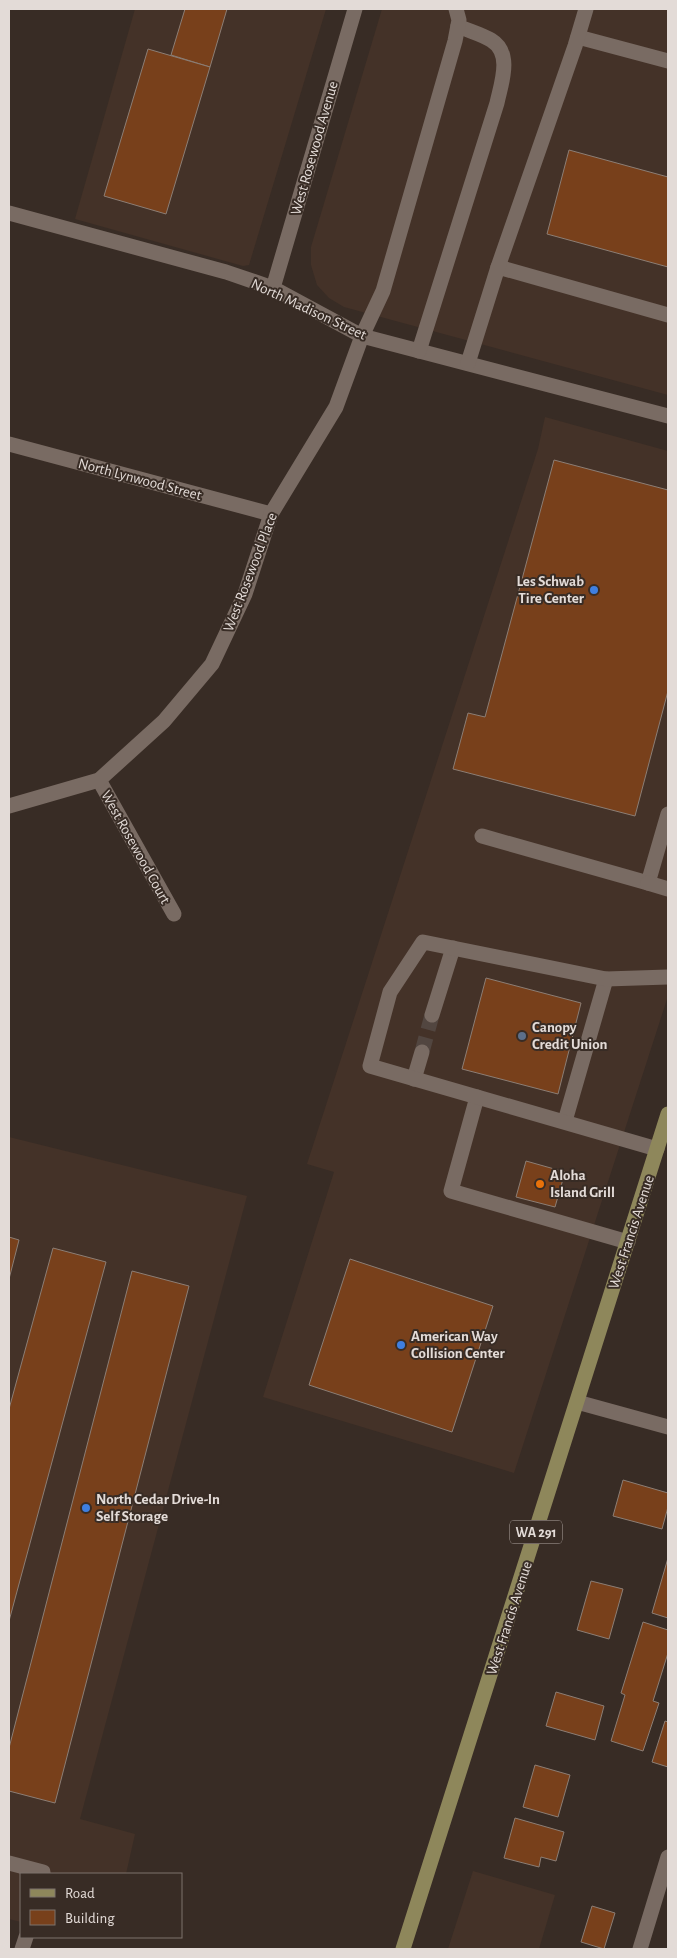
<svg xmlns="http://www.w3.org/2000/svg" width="677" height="1958" viewBox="0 0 677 1958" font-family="'Alegreya Sans',sans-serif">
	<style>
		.built { fill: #443228 }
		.building { fill: #78401b; stroke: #8c7e75 }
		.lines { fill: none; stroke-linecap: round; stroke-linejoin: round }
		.minor-tunnel { stroke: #524640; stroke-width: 15; stroke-dasharray: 15 8; stroke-linecap: butt }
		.minor { stroke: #796b63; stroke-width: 15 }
		.major { stroke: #8e875b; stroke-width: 15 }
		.shop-dot { fill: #3f7fe0; stroke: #382c25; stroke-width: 2 }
		.service-dot { fill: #5c6f8a; stroke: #382c25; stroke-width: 2 }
		.food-dot { fill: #e8710a; stroke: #382c25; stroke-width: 2 }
		.labels { text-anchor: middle; stroke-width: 4; stroke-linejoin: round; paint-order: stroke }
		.shield { fill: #382c25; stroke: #b0a6a2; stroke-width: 1 }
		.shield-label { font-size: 14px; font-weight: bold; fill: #e3dbd7 }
		.street-label { font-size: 15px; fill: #e3dbd7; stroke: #382c25 }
		.poi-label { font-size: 15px; font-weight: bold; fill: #e3dbd7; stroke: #382c25; text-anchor: start }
	</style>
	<rect width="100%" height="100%" fill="#382c25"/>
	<g class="built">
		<path d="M135,9H326L249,265L243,266L75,219Z"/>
		<path d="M382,9H668V395L344,307L329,298L317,285L311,265V247Z"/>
		<path d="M545,417L668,451V996L514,1473L263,1397L334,1172L307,1164L538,449Z"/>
		<path d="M9,1137L247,1196L80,1819L135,1834L126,1874H21V1922L9,1919Z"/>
		<path d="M473,1871L555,1895L539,1949H448Z"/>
	</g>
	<g class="building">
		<path d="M185,9H227L210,67L171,55Z"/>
		<path d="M148,49L210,67L166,214L104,196Z"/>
		<path d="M569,150L668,177V267L547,234Z"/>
		<path d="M554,460L668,490V691L635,816L453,769L468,713L485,717Z"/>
		<path d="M486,978L581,1003L558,1094L462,1069Z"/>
		<path d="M526,1161L565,1172L555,1207L516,1197Z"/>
		<path d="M9,1237L19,1240L9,1279Z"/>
		<path d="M53,1248L106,1262L9,1621V1409Z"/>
		<path d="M350,1259L493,1306L452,1432L309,1385Z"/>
		<path d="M132,1271L189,1286L55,1803L9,1791V1748Z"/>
		<path d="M623,1480L668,1493V1507L662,1529L613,1516Z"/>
		<path d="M668,1558V1618L652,1613Z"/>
		<path d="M591,1581L623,1589L609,1639L577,1630Z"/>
		<path d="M643,1622L668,1630V1653L653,1701L659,1703L643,1751L611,1741L625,1695L621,1693Z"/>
		<path d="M556,1692L604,1706L595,1740L546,1726Z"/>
		<path d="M665,1721L668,1722V1767L652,1762Z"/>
		<path d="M535,1765L570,1775L558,1817L523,1807Z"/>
		<path d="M515,1818L564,1832L556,1861L541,1857L539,1867L504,1858Z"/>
		<path d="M592,1906L615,1913L604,1949L581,1942Z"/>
	</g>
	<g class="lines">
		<path class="minor-tunnel" d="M422,1052L432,1015"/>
		<g class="minor">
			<path d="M578,37L668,61"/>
			<path d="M9,213L226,272L273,288L362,336L668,416"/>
			<path d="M498,267L668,315"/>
			<path d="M273,288L355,9"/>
			<path d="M419,351L497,103C501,84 513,53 491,40C481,34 469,31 458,26"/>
			<path d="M468,363L498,267L575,46L586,9"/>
			<path d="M9,444L271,514"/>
			<path d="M99,780L174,914"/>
			<path d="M9,806L99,780L164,721L212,664L245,594L271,514L336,407L362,336L383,291L455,41L459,20L456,9"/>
			<path d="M482,836L648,883L668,814"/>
			<path d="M648,883L668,889"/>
			<path d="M432,1015L453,948"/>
			<path d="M414,1079L422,1052"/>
			<path d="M477,1097L451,1191L628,1242"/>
			<path d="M565,1121L606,979"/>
			<path d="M657,1149L370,1066L390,992L423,942L606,979L668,977"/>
			<path d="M577,1402L668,1427"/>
			<path d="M9,1863L43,1872V1874"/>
			<path d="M22,1949L26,1937"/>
			<path d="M640,1949L668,1857"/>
		</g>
		<path class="major" d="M403,1949L668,1114"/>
	</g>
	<g class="shop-dot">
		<circle cx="594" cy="590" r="5"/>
		<circle cx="401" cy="1345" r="5"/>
		<circle cx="86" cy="1508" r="5"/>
	</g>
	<circle class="service-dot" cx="522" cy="1036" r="5"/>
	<circle class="food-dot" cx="540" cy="1184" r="5"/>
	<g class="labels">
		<rect class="shield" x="510" y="1520.5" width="52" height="23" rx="4"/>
		<g class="shield-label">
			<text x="536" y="1537">WA 291</text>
		</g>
		<g class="street-label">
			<text transform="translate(314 148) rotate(-74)" y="5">West Rosewood Avenue</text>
			<text transform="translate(309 309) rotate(25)" y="5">North Madison Street</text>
			<text transform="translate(140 479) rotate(15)" y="5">North Lynwood Street</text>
			<text transform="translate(250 572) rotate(-69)" y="5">West Rosewood Place</text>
			<text transform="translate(136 847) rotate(61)" y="5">West Rosewood Court</text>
			<text transform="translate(631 1232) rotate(-72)" y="5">West Francis Avenue</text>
			<text transform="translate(509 1618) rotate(-72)" y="5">West Francis Avenue</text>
		</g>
		<g class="poi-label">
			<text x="584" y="586" text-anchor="end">Les Schwab<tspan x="584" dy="17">Tire Center</tspan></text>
			<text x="532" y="1032">Canopy<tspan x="532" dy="17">Credit Union</tspan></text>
			<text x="550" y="1180">Aloha<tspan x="550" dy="17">Island Grill</tspan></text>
			<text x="411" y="1341">American Way<tspan x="411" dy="17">Collision Center</tspan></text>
			<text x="96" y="1504">North Cedar Drive-In<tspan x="96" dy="17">Self Storage</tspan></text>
		</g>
	</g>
	<rect width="677" height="1958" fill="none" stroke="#e3dbd7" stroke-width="20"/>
	<rect x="20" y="1873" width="162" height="65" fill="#382c25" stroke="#7c726c"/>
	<rect x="30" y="1889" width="25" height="8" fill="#8e875b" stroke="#7c726c"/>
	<text x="65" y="1898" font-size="15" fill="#e3dbd7">Road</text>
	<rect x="30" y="1910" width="25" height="15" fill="#78401b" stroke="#7c726c"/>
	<text x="65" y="1923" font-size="15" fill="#e3dbd7">Building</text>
</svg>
